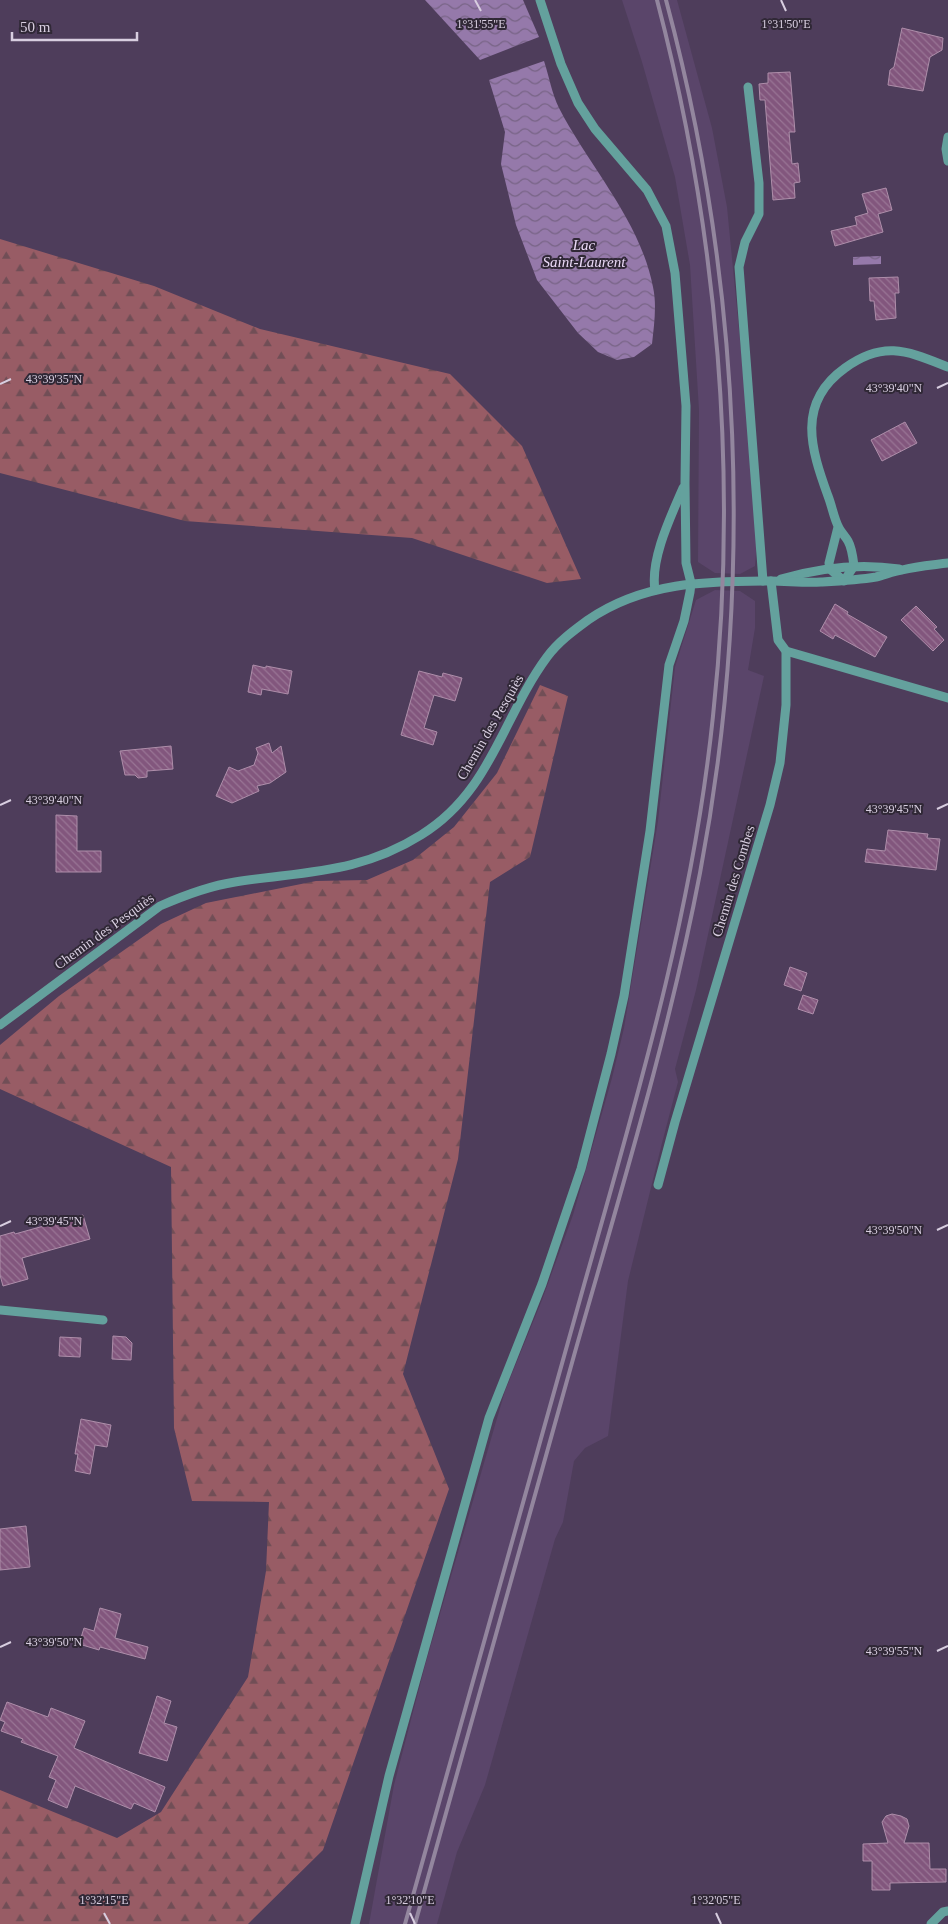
<svg xmlns="http://www.w3.org/2000/svg" width="948" height="1924" viewBox="0 0 948 1924" font-family="Georgia,serif">
	<style>
		.built { fill: #5a456a }
		.forest { fill: url(#forest-firs) }
		.water { fill: url(#water-waves) }
		.building { fill: url(#building-back-hatch); stroke: #ae8eaa }
		.lines { fill: none; stroke-linecap: round; stroke-linejoin: round }
		.minor { stroke: #64a19d; stroke-width: 9 }
		.rail { stroke: #93869e; stroke-width: 4 }
		.ticks { fill: none; stroke: #d8cee0; stroke-width: 2 }
		.labels { text-anchor: middle; stroke-width: 4; stroke-linejoin: round; paint-order: stroke }
		.street-label { font-size: 14px; fill: #d8cee0; stroke: #302836 }
		.water-label { font-size: 15px; font-style: italic; fill: #ebdaf8; stroke: #302836 }
		.ticks-label { font-size: 12px; text-anchor: middle; fill: #d8cee0; stroke: #302836; stroke-width: 4; stroke-linejoin: round; paint-order: stroke }
	</style>
	<defs>
		<pattern id="forest-firs" width="22" height="20" patternUnits="userSpaceOnUse" patternTransform="scale(1.25)"><rect width="22" height="20" fill="#985c65"/><path d="M5 1l3.5 6h-7zM16 11l3.5 6h-7z" fill="#714e56"/></pattern>
		<pattern id="water-waves" width="16" height="10" patternUnits="userSpaceOnUse" patternTransform="scale(1.25)"><rect width="16" height="10" fill="#9579aa"/><path d="M0 5q4-4 8 0t8 0" fill="none" stroke="#786486"/></pattern>
		<pattern id="building-back-hatch" width="6" height="6" patternUnits="userSpaceOnUse" patternTransform="scale(1.25)"><rect width="6" height="6" fill="#82567d"/><path d="M-1 5l2 2M0 0l6 6M5-1l2 2" fill="none" stroke="#997595"/></pattern>
	</defs>
	<rect width="100%" height="100%" fill="#4e3d5b"/>
	<g class="built">
		<path d="M622,0H677L712,128L727,207L745,391L757,541L755,566L740,574L715,573L698,562L699,410L690,265L675,177L642,62Z"/>
		<path d="M715,590L740,591L755,601V628L748,670L764,676L696,990L675,1069L678,1082L662,1143L628,1281L608,1436L585,1448L574,1461L563,1522L555,1539L485,1785L457,1852L437,1924H369L394,1785L426,1662L505,1391L542,1300L573,1215L612,1078L624,1028L658,821L675,667L696,600Z"/>
	</g>
	<g class="forest">
		<path d="M0,239L154,286L260,329L450,374L522,446L581,579L547,583L412,538L185,521L0,473Z"/>
		<path d="M540,685L568,696L530,857L490,882L458,1159L403,1374L449,1489L323,1850L248,1924H0V1790L117,1838L161,1812L248,1677L266,1571L269,1502L192,1501L174,1428L171,1167L0,1089V1045L59,996L161,924L206,903L316,881L367,880L413,860L454,827L497,773Z"/>
	</g>
	<g class="water">
		<path d="M425,0H523L539,37L480,60Z"/>
		<path d="M544,61C549,76 552,94 559,108C590,168 640,220 653,287C657,305 654,326 652,344L634,357L617,360L598,352L578,333L537,280L516,225L501,164L505,132L489,80Z"/>
		<path d="M881,256V264L853,265V257Z"/>
	</g>
	<g class="building">
		<path d="M902,28L943,38L942,50L930,57L923,91L888,85L890,70L894,67Z"/>
		<path d="M790,72L795,132H789L792,164L798,163L800,182L794,183L795,198L773,200L765,100H760L759,84L768,83V73Z"/>
		<path d="M886,188L892,210L878,214L883,232L835,246L831,231L857,225L855,217L868,213L862,194Z"/>
		<path d="M898,277L899,293H895L896,318L876,320L874,301H870L869,278Z"/>
		<path d="M905,422L917,443L882,461L871,440Z"/>
		<path d="M835,604L848,612L847,614L887,637L875,657L835,635L833,639L820,631Z"/>
		<path d="M916,606L937,627L934,629L944,640L933,651L901,620Z"/>
		<path d="M253,665L266,668V666L292,671L288,694L262,689L261,695L248,692Z"/>
		<path d="M419,671L442,677L443,673L462,678L455,701L434,695L424,728L437,732L433,745L401,735Z"/>
		<path d="M269,743L272,753L281,746L286,772L270,783L257,786L259,791L232,803L216,796L229,767L238,771L254,765L258,753L256,748Z"/>
		<path d="M171,746L173,769L147,771V777L138,778L135,775H125L120,751Z"/>
		<path d="M56,815L77,816V851H101V872H56Z"/>
		<path d="M888,830L928,834L927,838L940,839L936,870L865,862L867,849L885,851Z"/>
		<path d="M790,967L807,973L801,991L784,985Z"/>
		<path d="M803,995L818,1000L813,1014L798,1009Z"/>
		<path d="M83,1215L90,1239L22,1258L28,1279L3,1286L0,1275V1236L14,1232L15,1234Z"/>
		<path d="M113,1336L126,1337L132,1343L131,1360L112,1359Z"/>
		<path d="M60,1337L81,1338L80,1357L59,1356Z"/>
		<path d="M81,1419L111,1425L107,1447L95,1445L90,1474L75,1471L78,1454H75Z"/>
		<path d="M26,1526L30,1567L0,1570V1529Z"/>
		<path d="M100,1608L121,1614L115,1638L148,1647L145,1659L100,1647L99,1650L79,1644L84,1628L94,1631Z"/>
		<path d="M157,1696L171,1701L164,1723L177,1727L167,1761L139,1753Z"/>
		<path d="M7,1702L48,1717L51,1708L85,1721L74,1748L165,1787L155,1812L134,1803L131,1809L75,1786L67,1808L48,1800L56,1780L49,1777L58,1756L21,1742L23,1739L1,1731L5,1722L0,1720Z"/>
		<path d="M892,1814L901,1816L907,1819L909,1826L904,1843H929L930,1869H946V1882L890,1883V1890H872V1861H863V1844L888,1843L882,1822L886,1816Z"/>
	</g>
	<g class="lines">
		<g class="minor">
			<path d="M748,87L759,183V214L745,242L739,267L763,581"/>
			<path d="M948,137L946,149L948,161"/>
			<path d="M838,527L829,563L830,569L844,581L854,566C853,558 852,548 848,541C845,536 841,532 839,528C834,519 832,506 828,496C811,449 796,403 845,368C884,340 907,351 948,367"/>
			<path d="M781,579C819,568 859,563 899,569"/>
			<path d="M655,590C650,559 671,516 683,488"/>
			<path d="M786,651L948,698"/>
			<path d="M0,1025L160,906C185,895 209,886 235,882C304,871 359,874 421,835C491,792 502,718 547,657C558,642 573,631 588,620C643,582 706,581 770,581C787,581 804,583 821,582C839,581 858,580 876,577C885,575 893,571 902,570C917,566 933,565 948,563"/>
			<path d="M658,1185L675,1122L770,805L780,763L786,705V651L778,640L771,581"/>
			<path d="M0,1310L103,1320"/>
			<path d="M355,1924L389,1776L489,1418L542,1284L581,1169L611,1054L624,996L650,831L669,665L684,621L690,592L691,583L686,563L685,483L686,406L675,273L666,226L647,190L595,129L578,103L561,64L540,0"/>
			<path d="M931,1924L943,1912L948,1911"/>
		</g>
		<g class="rail">
			<path d="M405,1924C465,1711 525,1498 584,1285C637,1098 693,911 713,716C739,477 718,233 657,0"/>
			<path d="M415,1924C468,1733 522,1543 575,1352C620,1194 669,1035 700,873C755,585 742,283 666,0"/>
		</g>
	</g>
	<path class="ticks" d="M475,0L481,11M781,0L786,11M0,384L11,379M937,388L948,383M0,805L11,800M937,809L948,804M0,1226L11,1221M937,1230L948,1225M0,1647L11,1642M937,1651L948,1646M104,1913L110,1924M410,1913L415,1924M716,1913L721,1924"/>
	<g class="labels">
		<g class="street-label">
			<text transform="translate(490 727) rotate(-60)" y="5">Chemin des Pesquiès</text>
			<text transform="translate(733 881) rotate(-73)" y="5">Chemin des Combes</text>
			<text transform="translate(104 931) rotate(-36)" y="5">Chemin des Pesquiès</text>
		</g>
		<g class="water-label">
			<text x="584" y="250">Lac<tspan x="584" dy="17">Saint-Laurent</tspan></text>
		</g>
	</g>
	<g class="ticks-label">
		<text x="481" y="28">1°31'55"E</text>
		<text x="786" y="28">1°31'50"E</text>
		<text x="54" y="383">43°39'35"N</text>
		<text x="894" y="392">43°39'40"N</text>
		<text x="54" y="804">43°39'40"N</text>
		<text x="894" y="813">43°39'45"N</text>
		<text x="54" y="1225">43°39'45"N</text>
		<text x="894" y="1234">43°39'50"N</text>
		<text x="54" y="1646">43°39'50"N</text>
		<text x="894" y="1655">43°39'55"N</text>
		<text x="104" y="1904">1°32'15"E</text>
		<text x="410" y="1904">1°32'10"E</text>
		<text x="716" y="1904">1°32'05"E</text>
	</g>
	<path d="M12 32v8h125v-8" fill="none" stroke="#d8cee0" stroke-width="2.5"/>
	<text x="20" y="32" font-size="15" fill="#d8cee0" stroke="#302836" stroke-width="4" paint-order="stroke">50 m</text>
</svg>
